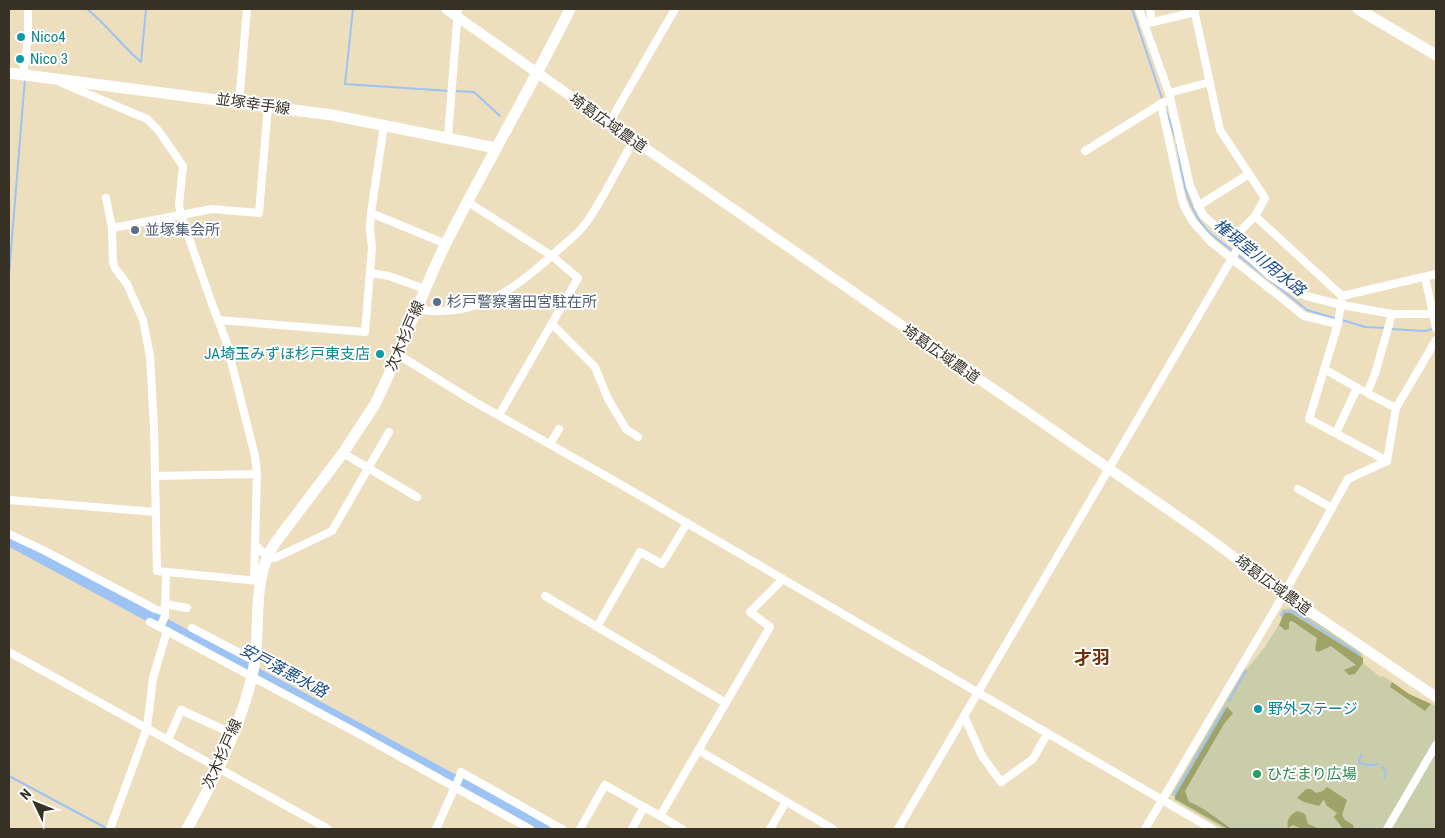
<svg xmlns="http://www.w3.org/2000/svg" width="1445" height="838" viewBox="0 0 1445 838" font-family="'Roboto Condensed','Noto Sans JP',sans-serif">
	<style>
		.green { fill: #cacda9 }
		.forest { fill: #9fa367 }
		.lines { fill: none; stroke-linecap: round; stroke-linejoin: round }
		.stream { stroke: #9dc3f4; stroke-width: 2 }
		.river { stroke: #9dc3f4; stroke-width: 12 }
		.minor { stroke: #fff; stroke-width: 8 }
		.tertiary { stroke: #fff; stroke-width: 10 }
		.secondary { stroke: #fff; stroke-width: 11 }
		.culture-dot { fill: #0f9aa8; stroke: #fff; stroke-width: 2 }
		.service-dot { fill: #5c6f8a; stroke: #fff; stroke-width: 2 }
		.leisure-dot { fill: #2e9e5b; stroke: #fff; stroke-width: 2 }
		.labels { text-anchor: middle; stroke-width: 4; stroke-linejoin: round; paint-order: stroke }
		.culture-label { font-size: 15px; fill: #0d838f; stroke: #fff; text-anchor: start }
		.street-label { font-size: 15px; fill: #373225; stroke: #fff }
		.service-label { font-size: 15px; fill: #4e5e75; stroke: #fff; text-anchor: start }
		.leisure-label { font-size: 15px; fill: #27864d; stroke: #fff; text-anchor: start }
		.water-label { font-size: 16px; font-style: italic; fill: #1b4c86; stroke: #fff }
		.quarter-label { font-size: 18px; font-weight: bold; fill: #6d3005; stroke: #fff }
	</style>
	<rect width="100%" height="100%" fill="#eddebd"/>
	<path class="green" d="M1293,608L1334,633L1362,653L1363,663L1380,677L1383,676L1409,694L1436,706V829H1224L1174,800L1175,797L1171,795L1245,668L1247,669L1265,647L1283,618L1279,615L1283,609Z"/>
	<g class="forest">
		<path d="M1284,613H1291L1363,658V663L1355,674L1349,675L1344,670L1356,665L1331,646L1318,652L1315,650L1317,638L1292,621L1289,622V629L1285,630L1279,625Z"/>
		<path d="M1392,682L1409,694L1431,704L1425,711L1390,687Z"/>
		<path d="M1227,707L1233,713L1224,724L1185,791L1189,802C1206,808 1217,820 1232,829H1228L1175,799V796Z"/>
		<path d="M1327,787L1347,800L1342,815L1345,820L1353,825L1354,829H1343L1334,817L1337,813L1326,805L1324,799L1319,806L1304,802L1297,798L1306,789H1311L1316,793L1323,791Z"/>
		<path d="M1298,811L1305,814L1308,824L1320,829H1302L1293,825L1288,828C1286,820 1290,814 1298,811Z"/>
	</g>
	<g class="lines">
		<g class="stream">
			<path d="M87,9C107,25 122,46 141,62L146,9"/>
			<path d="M353,9L345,84L450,91"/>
			<path d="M1132,9L1175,137"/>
			<path d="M454,91L474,92L500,116"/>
			<path d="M1177,144C1182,173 1185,207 1207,230C1215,238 1225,245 1234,252"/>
			<path d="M1238,255L1307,310L1337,319"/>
			<path d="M9,275L25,78"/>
			<path d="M1342,320L1365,327L1386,328"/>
			<path d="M1391,329L1424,331L1433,329"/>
			<path d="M1282,616L1284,612L1292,611L1359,654"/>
			<path d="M1229,701L1246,671"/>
			<path d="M1361,755L1359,762C1365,766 1371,766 1378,764"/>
			<path d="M1382,767L1386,772L1384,778"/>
			<path d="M9,776L108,829"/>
			<path d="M1174,795L1225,708"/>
		</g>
		<path class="river" d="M9,540L544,829"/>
		<g class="minor">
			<path d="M1139,9L1169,93L1190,186L1203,215L1270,276L1285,286L1306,296L1342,305L1392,314H1436"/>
			<path d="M1150,9L1152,22"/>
			<path d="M1194,9L1220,130L1265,198L1255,216L1230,241"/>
			<path d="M1145,24L1195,12"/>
			<path d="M23,75L28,37V9"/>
			<path d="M62,83L147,119L158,130L183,166L179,205L181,215L211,301L226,341L255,456L257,474L254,580"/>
			<path d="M1169,93L1210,82"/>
			<path d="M239,102L247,9"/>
			<path d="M1161,104L1182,200L1186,210L1193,222L1211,242L1304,316L1338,324"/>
			<path d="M609,123L675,9"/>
			<path d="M448,137L458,9"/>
			<path d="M1085,151L1164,102"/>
			<path d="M106,198L112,228L113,262L115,268L127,284L143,320L150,356L154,427L157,571L258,581"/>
			<path d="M468,202L552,256L578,278L499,415"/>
			<path d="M1198,206L1249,174"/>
			<path d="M371,213L446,244"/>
			<path d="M1255,216L1342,296L1436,274"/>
			<path d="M112,228L212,209L259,213L268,106"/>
			<path d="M371,273L389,276L425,289"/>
			<path d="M1425,277L1436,328"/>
			<path d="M1342,296L1338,324L1309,419L1387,461"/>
			<path d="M416,309C476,320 517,288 558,250C567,242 579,233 586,223C603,199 618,167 634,140"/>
			<path d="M218,320L365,332L372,248L370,228L371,213L384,125"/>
			<path d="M552,324L595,367L608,399L626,429L638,437"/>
			<path d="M397,354L473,401L613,480L1212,829"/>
			<path d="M1324,369L1361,390"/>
			<path d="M1396,408L1436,340"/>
			<path d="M1336,433L1357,388"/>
			<path d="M550,444L559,429"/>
			<path d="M343,453L417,497"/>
			<path d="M155,476L257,474"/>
			<path d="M1298,489L1332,508"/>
			<path d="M9,500L156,512"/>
			<path d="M9,534L45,551L155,609L165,612"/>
			<path d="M255,544C261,551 265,557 275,558L332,531L389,432"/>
			<path d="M545,596L726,703"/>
			<path d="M165,604L187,608"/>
			<path d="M150,622L359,734L530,829"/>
			<path d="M160,627L165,616L166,573"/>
			<path d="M597,627L640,552L662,564L687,523"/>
			<path d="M192,628L255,661"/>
			<path d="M9,652L328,829"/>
			<path d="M964,716L982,756L1001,782L1033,759L1047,734"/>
			<path d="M168,740L181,710L233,734"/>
			<path d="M698,750L833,829"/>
			<path d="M461,772L562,829"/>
			<path d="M110,829L147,728L153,678L167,631"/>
			<path d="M436,829L460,776"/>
			<path d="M580,829L605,785L660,816"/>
			<path d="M632,829L644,807"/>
			<path d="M682,829L660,816L770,627L750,612L783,579"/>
			<path d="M770,829L786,802"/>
			<path d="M898,829L1238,248"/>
			<path d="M1145,829L1284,594L1348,479L1387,461L1396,408L1367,393L1375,374L1392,314"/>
			<path d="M1387,829L1436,745"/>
		</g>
		<path class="tertiary" d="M446,9L609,123L1199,531L1284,594L1436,697"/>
		<g class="secondary">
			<path d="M1358,9L1436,55"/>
			<path d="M9,73L332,115L496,148"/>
			<path d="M187,829C212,784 241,726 252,676C263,632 249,582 275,543L343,453L374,406C401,353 420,296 446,243C486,164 531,88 570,9"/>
		</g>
	</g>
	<g class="culture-dot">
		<circle cx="21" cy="37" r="5"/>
		<circle cx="20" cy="59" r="5"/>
		<circle cx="380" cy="354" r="5"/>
		<circle cx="1258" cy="709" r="5"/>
	</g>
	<g class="service-dot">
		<circle cx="135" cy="230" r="5"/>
		<circle cx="437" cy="302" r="5"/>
	</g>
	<circle class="leisure-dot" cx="1257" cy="774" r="5"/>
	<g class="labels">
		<g class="culture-label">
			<text x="31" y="42">Nico4</text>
			<text x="30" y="64">Nico 3</text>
			<text x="370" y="359" text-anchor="end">JA埼玉みずほ杉戸東支店</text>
			<text x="1268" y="714">野外ステージ</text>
		</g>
		<g class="street-label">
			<text transform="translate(253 104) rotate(8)" y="5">並塚幸手線</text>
			<text transform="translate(608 123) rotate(35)" y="5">埼葛広域農道</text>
			<text transform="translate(405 336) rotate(-67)" y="5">次木杉戸線</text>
			<text transform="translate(941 354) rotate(35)" y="5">埼葛広域農道</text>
			<text transform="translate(1273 585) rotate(36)" y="5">埼葛広域農道</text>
			<text transform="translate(222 754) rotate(-66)" y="5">次木杉戸線</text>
		</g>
		<g class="service-label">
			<text x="145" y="235">並塚集会所</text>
			<text x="447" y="307">杉戸警察署田宮駐在所</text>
		</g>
		<g class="leisure-label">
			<text x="1267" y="779">ひだまり広場</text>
		</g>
		<g class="water-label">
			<text transform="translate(1260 257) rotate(39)" y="6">権現堂川用水路</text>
			<text transform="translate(284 670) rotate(28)" y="6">安戸落悪水路</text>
		</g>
		<g class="quarter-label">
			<text x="1092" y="664">才羽</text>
		</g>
	</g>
	<rect width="1445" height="838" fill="none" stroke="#373225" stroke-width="20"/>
	<g transform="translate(35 803) rotate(313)" stroke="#ffffff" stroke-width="4" paint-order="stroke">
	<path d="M0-4L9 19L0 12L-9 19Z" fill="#373225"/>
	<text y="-8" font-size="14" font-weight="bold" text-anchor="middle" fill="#373225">N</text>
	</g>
</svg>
